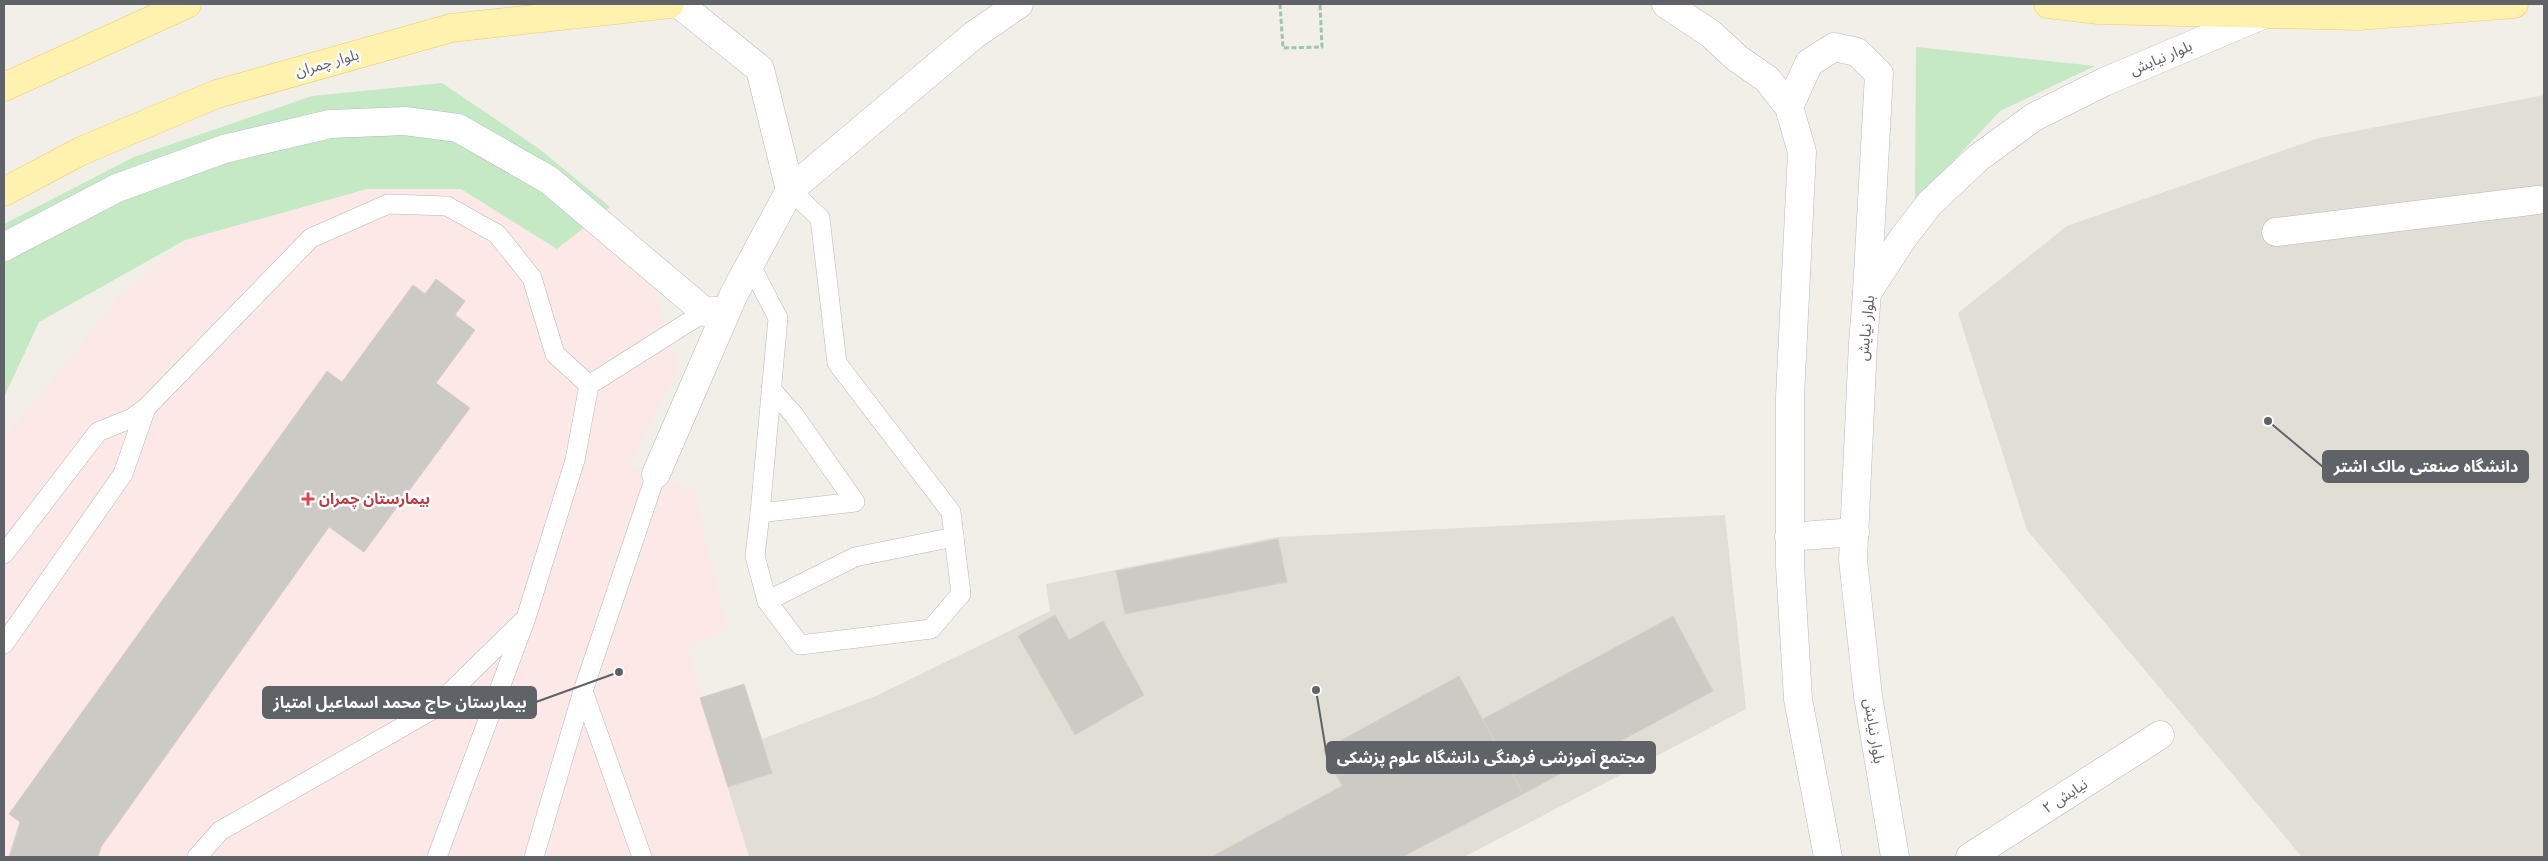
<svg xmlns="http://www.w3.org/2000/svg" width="2548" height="861" viewBox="0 0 2548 861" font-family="'Golos Text','Noto Sans Arabic',sans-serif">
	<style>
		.education { fill: #e1ded6 }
		.medical { fill: #fce8e6 }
		.green { fill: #c5e8c5 }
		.building { fill: #cccac5; stroke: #d6d1c6 }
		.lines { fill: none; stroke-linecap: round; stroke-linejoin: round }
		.lane-casing { stroke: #b5b8bc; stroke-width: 20 }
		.street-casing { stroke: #b5b8bc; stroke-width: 29 }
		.secondary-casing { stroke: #b6babf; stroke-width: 29 }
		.primary-casing { stroke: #f2c960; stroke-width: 29 }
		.path { stroke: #9cc7a9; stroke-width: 3; stroke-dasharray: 5 2.5; stroke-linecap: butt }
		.lane { stroke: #fff; stroke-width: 19 }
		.street { stroke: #fff; stroke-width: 28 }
		.secondary { stroke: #fff; stroke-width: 28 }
		.primary { stroke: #fff2af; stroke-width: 28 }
		.health-dot { fill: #e0444e; stroke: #fff; stroke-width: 2 }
		.labels { text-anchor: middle; stroke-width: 5; stroke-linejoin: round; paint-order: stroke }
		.street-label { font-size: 15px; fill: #5f6368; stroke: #fff }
		.health-label { font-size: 15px; font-weight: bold; fill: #be3a42; stroke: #fff; text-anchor: start }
		.leader { fill: none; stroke: #5f6368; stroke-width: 2 }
		.callout-dot { fill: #5f6368; stroke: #fff; stroke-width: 2 }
		.callout { fill: #5f6368; stroke: #5f6368; stroke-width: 2 }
		.callout-label { font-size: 16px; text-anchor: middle; font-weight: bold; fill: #fff }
	</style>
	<rect width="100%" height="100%" fill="#f1efe8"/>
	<g class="education">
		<path d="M2544,95V857H2302L2027,530L1958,313L2067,226L2319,138Z"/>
		<path d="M1725,515L1746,709L1464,857H749L700,698L744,684L762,739L876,696L1050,611L1046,584L1277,537Z"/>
	</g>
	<path class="medical" d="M367,189H461L557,249L610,207L655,293L678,368L630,465L694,491L727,629L688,646L700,698L749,857H4V439L118,299L185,240Z"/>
	<g class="green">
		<path d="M1916,47L2095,66L2000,111L1915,202Z"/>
		<path d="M442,83L538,148L610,207L557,249L461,189H367L185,240L39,322L4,397V224L134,157L312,96Z"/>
	</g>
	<g class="building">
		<path d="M436,279L465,301L455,315L475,330L436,383L470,408L364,552L329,527L101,847L98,857H9L20,822L9,814L327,371L342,382L413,285L425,294Z"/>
		<path d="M1278,539L1287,582L1125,614L1116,571Z"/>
		<path d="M1055,615L1069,640L1103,621L1144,695L1075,735L1018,636Z"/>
		<path d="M1673,616L1713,691L1523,794L1483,719Z"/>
		<path d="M1459,676L1523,794L1402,857H1211L1342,786L1323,750Z"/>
		<path d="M744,684L772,773L728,787L700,698Z"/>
	</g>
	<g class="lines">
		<g class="lane-casing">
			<g id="lane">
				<path d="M750,264L778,318L760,513"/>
				<path d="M771,389L794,415L855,502L760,513L755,556L767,601L800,645L931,629L961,594L951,512L837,363L820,218L790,190"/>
				<path d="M4,554L98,432L132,418L146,408L311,238L388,204L447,206L497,234L532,278L555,354L589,385L714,306"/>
				<path d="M767,601L855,557L954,537"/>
				<path d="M4,644L123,474L146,408"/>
				<path d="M583,691L642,857"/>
				<path d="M197,857L220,831L432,710L522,622"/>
				<path d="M437,857L526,618L575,460L589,385"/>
				<path d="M534,857L583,691L656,474"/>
			</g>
		</g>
		<g class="street-casing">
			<g id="street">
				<path d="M679,4L760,69L790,190"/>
				<path d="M2276,232L2538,200"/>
				<path d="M4,247L117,188L224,149L330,124L405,121L458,128L549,180L705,312"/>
				<path d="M656,474L734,294L790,190L974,35L1019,4"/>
				<path d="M1970,857L2160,735"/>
			</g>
		</g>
		<g class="secondary-casing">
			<g id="secondary">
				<path d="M1666,4L1711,34L1738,59L1767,79L1789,107L1802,152L1790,397V565L1798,699L1828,857"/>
				<path d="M1789,107L1809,63L1834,47L1857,52L1879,74L1867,292"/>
				<path d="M1789,537L1855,532"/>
				<path d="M1895,857L1868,696L1853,560L1863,343L1867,293L1903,238L1930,203L1978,158L2034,117L2104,82L2265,14"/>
			</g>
		</g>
		<g class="primary-casing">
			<g id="primary">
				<path d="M2048,4L2099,10L2358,16L2514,4"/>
				<path d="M4,87L187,4"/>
				<path d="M4,192L81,151L217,94L451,28L670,4"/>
			</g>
		</g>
		<path class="path" d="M1280,4L1283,48L1322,47L1320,4"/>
		<use href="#lane" class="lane"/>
		<use href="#street" class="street"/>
		<use href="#secondary" class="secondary"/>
		<use href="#primary" class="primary"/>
	</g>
	<path class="health-dot" d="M305.5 491.5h5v5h5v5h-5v5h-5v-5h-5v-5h5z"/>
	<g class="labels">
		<g class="street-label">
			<text transform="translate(2161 58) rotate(-23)" y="5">بلوار نیایش</text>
			<text transform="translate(327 63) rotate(-16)" y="5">بلوار چمران</text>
			<text transform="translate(1866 328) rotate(-84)" y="5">بلوار نیایش</text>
			<text transform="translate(1874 731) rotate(81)" y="5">بلوار نیایش</text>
			<text transform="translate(2065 796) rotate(-33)" y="5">نیایش ۲</text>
		</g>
		<g class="health-label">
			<text x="319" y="504">بیمارستان چمران</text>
		</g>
	</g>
	<path class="leader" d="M2268 421L2323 467M619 672L536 702M1316 690L1327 757"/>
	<g class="callout-dot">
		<circle cx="2268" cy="421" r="5"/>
		<circle cx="619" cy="672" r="5"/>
		<circle cx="1316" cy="690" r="5"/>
	</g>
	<g class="callout">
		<rect x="2323" y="451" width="205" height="31" rx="5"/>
		<rect x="263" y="687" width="273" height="31" rx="5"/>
		<rect x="1327" y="742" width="328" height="31" rx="5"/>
	</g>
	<g class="callout-label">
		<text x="2426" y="472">دانشگاه صنعتی مالک اشتر</text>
		<text x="400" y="708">بیمارستان حاج محمد اسماعیل امتیاز</text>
		<text x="1491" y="763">مجتمع آموزشی فرهنگی دانشگاه علوم پزشکی</text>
	</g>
	<rect width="2548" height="861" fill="none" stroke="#5f6368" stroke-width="10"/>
</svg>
